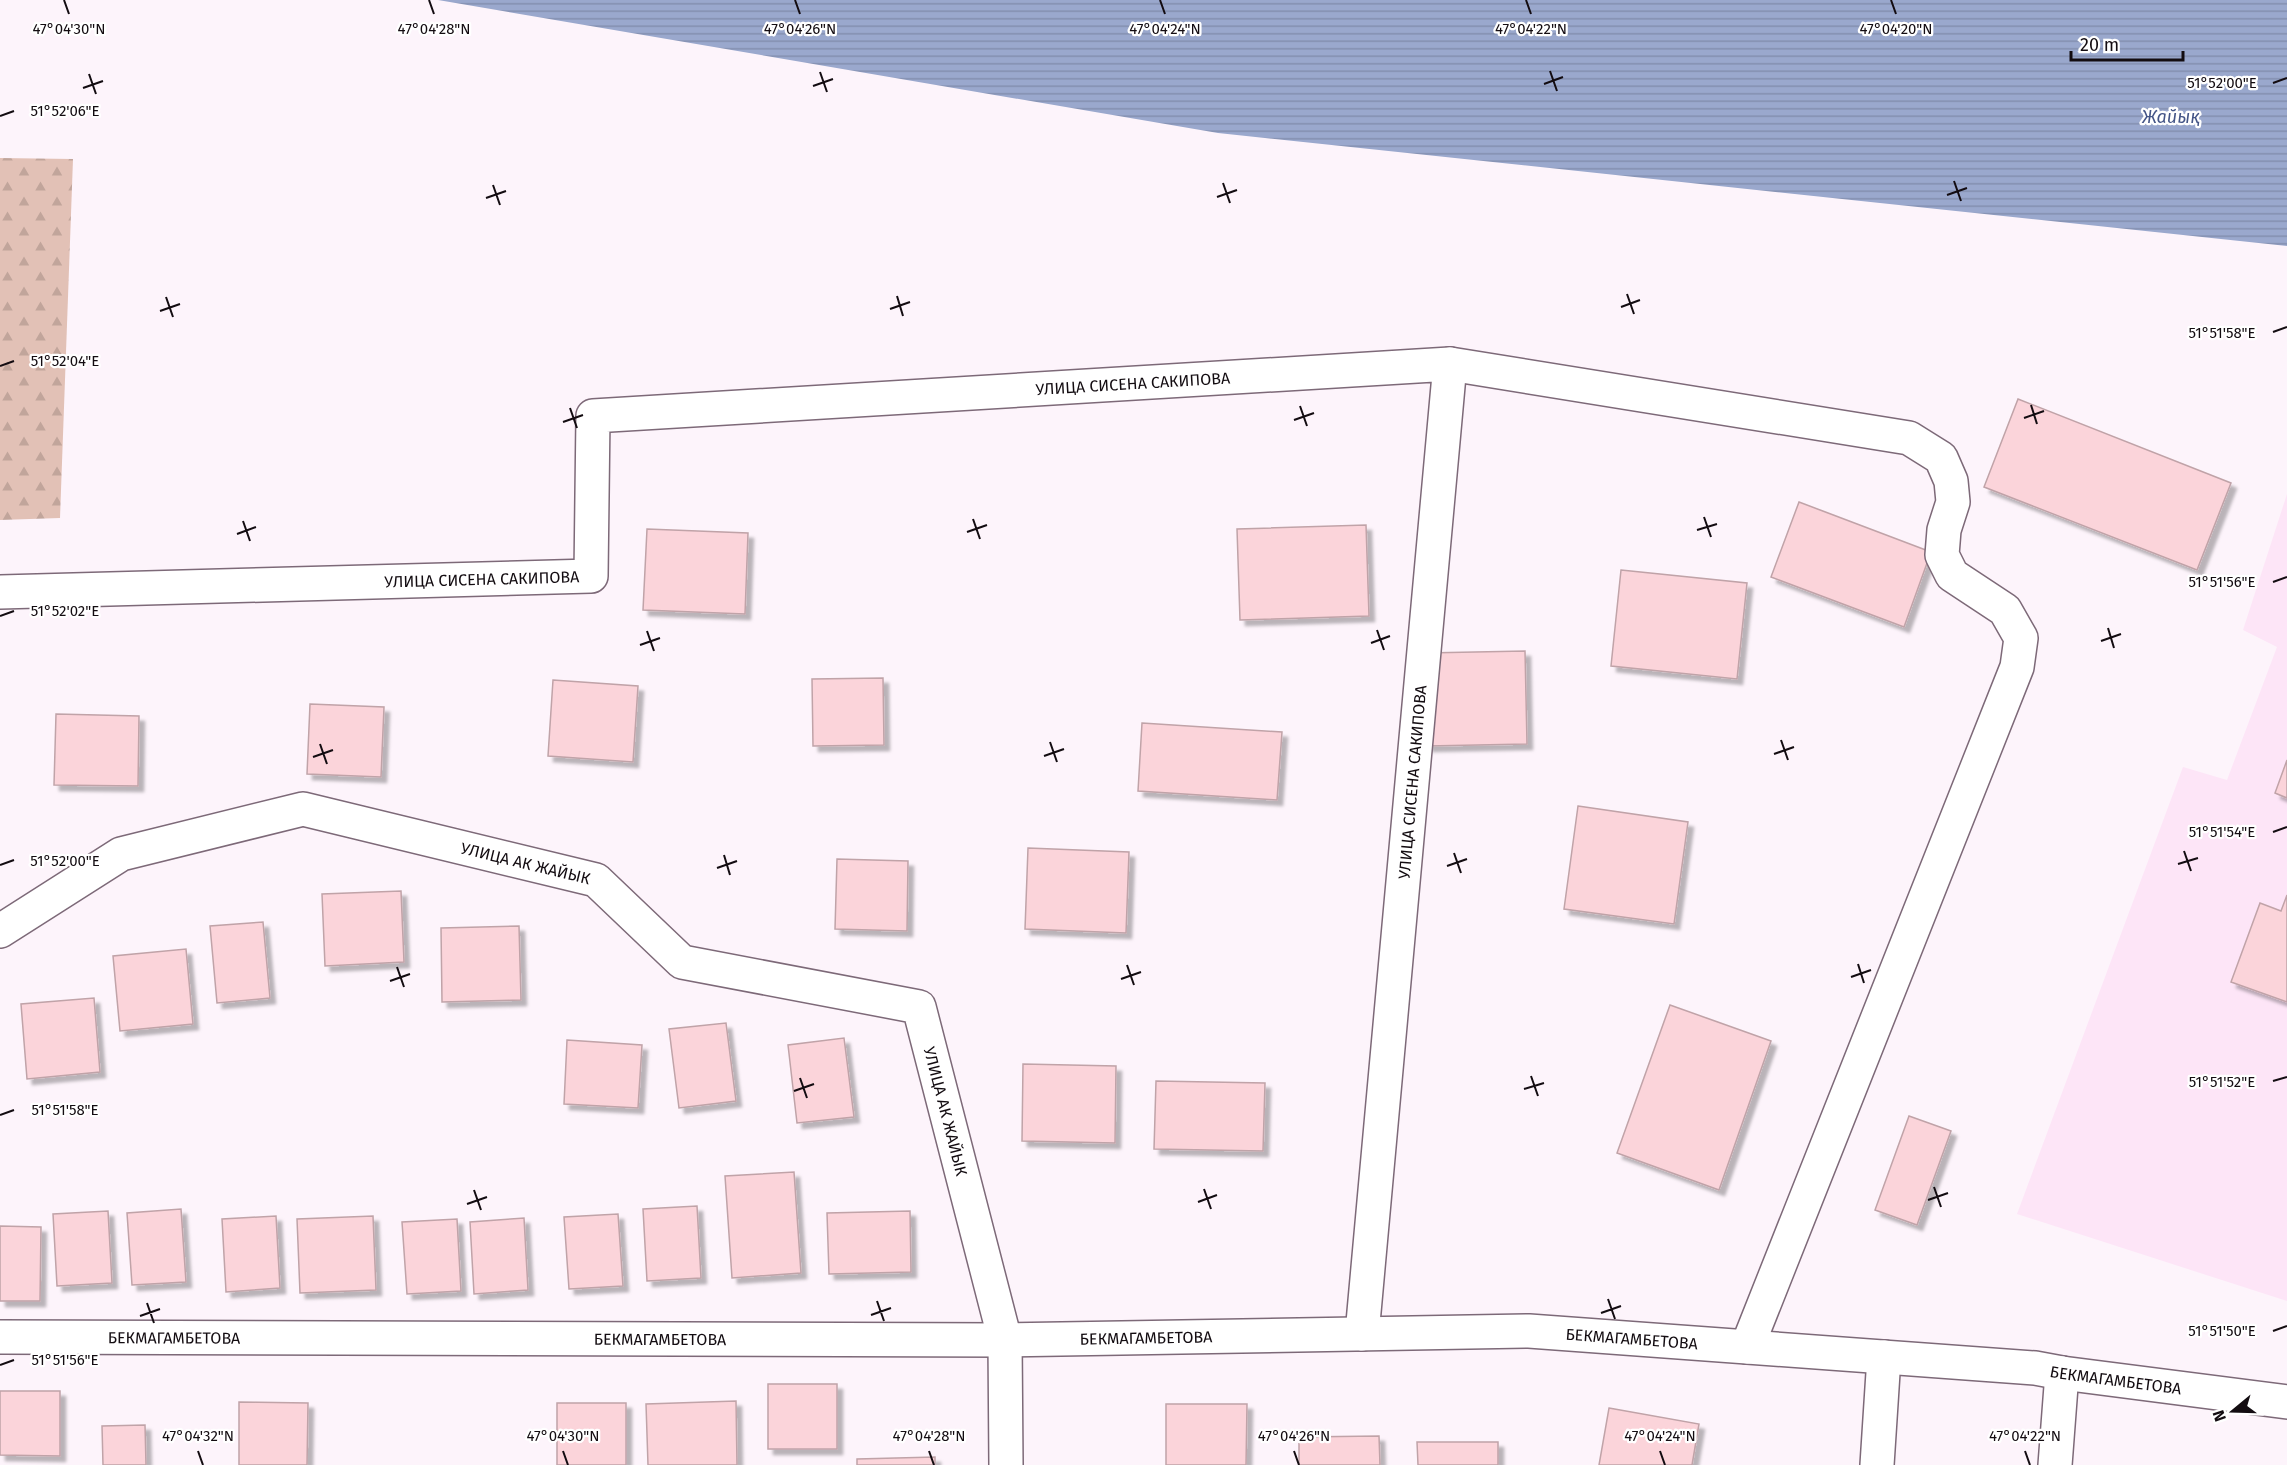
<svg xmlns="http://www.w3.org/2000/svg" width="2287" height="1465" viewBox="0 0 2287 1465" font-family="'Fira Sans',sans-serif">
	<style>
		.built { fill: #fde5f7 }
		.forest { fill: url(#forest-firs) }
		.water { fill: url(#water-rules) }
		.building { fill: #fbd4da; stroke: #c0a3a8; stroke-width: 1.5; filter: url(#shadow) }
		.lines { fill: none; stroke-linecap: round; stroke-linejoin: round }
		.minor-casing { stroke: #7d6978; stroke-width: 36 }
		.minor { stroke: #fff; stroke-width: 33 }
		.ticks { fill: none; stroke: #130c11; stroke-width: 2 }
		.labels { text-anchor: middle; stroke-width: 4.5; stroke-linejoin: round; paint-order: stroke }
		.street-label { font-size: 16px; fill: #130c11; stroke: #fff }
		.water-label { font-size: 18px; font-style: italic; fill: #445587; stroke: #fff }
		.ticks-label { font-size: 15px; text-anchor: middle; fill: #130c11; stroke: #fff; stroke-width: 4.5; stroke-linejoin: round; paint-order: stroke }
	</style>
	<defs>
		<pattern id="forest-firs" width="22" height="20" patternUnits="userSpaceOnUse" patternTransform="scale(1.5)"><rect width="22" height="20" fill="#e2c1b6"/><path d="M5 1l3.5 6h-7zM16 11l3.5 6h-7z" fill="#c1a59b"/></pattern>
		<pattern id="water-rules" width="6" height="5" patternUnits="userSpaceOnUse" patternTransform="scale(1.5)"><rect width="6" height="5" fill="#9aa8cd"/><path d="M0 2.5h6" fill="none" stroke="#848faf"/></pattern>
		<filter id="shadow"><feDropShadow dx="5.5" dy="5.5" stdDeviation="1.5" flood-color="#0004"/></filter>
	</defs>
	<rect width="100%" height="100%" fill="#fdf4fb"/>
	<path class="built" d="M2287,494V1301L2017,1214L2183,767L2227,780L2277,647L2243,630Z"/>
	<path class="forest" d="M0,158L73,159L60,518L0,520Z"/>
	<path class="water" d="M438,0H2287V246L1218,133Z"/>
	<g class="building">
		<path d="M2018,399L2231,483L2197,570L1984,487Z"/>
		<path d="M1799,502L1931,552L1904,627L1771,577Z"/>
		<path d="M1366,525L1369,616L1240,620L1237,529Z"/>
		<path d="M647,529L748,533L745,614L643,610Z"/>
		<path d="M1621,570L1747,583L1737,679L1611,666Z"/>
		<path d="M1525,651L1527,744L1427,746L1425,653Z"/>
		<path d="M883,678L884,745L813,746L812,679Z"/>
		<path d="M553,680L638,686L633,762L548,756Z"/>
		<path d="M310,704L384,707L381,777L307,774Z"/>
		<path d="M56,714L139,716L138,786L54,785Z"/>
		<path d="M1142,723L1282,732L1277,800L1138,791Z"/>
		<path d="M2287,760V798L2275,793Z"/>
		<path d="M1578,806L1688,822L1674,924L1564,909Z"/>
		<path d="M1028,848L1129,852L1126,933L1025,929Z"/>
		<path d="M837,859L908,861L907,931L835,929Z"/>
		<path d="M401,891L404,962L325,966L322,894Z"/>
		<path d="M2287,895V1002L2231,982L2260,903L2281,911Z"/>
		<path d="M263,922L270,998L217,1003L210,926Z"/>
		<path d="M519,926L521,1000L442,1002L441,928Z"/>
		<path d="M186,949L193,1024L120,1031L113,956Z"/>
		<path d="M94,998L100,1072L27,1079L21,1004Z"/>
		<path d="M1670,1005L1771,1041L1719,1190L1617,1153Z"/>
		<path d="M726,1023L736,1101L679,1108L669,1029Z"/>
		<path d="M844,1038L854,1117L797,1123L788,1045Z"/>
		<path d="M567,1040L642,1045L638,1108L564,1104Z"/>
		<path d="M1023,1064L1116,1066L1115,1143L1022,1141Z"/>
		<path d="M1156,1081L1265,1083L1263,1151L1154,1149Z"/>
		<path d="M1909,1116L1951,1131L1917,1225L1875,1210Z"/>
		<path d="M794,1172L801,1273L732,1278L725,1176Z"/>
		<path d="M697,1206L701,1278L647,1281L643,1209Z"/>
		<path d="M181,1209L186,1282L132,1285L127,1213Z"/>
		<path d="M108,1211L112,1283L57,1286L53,1214Z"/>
		<path d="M910,1211L911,1272L829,1274L827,1213Z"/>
		<path d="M618,1214L623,1286L569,1289L564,1217Z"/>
		<path d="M276,1216L280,1288L226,1292L222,1219Z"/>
		<path d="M373,1216L376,1290L300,1293L297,1219Z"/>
		<path d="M524,1218L528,1290L474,1294L470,1222Z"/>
		<path d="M457,1219L461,1291L407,1294L402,1222Z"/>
		<path d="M0,1226L41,1227L40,1301H0Z"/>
		<rect x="768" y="1384" width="69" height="65"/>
		<path d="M0,1391H60V1456L0,1455Z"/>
		<path d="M736,1401L737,1465H648L646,1404Z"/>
		<path d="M239,1402L308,1403L307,1465H239Z"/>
		<rect x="557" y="1403" width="69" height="62"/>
		<path d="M1166,1404H1247L1246,1465H1166Z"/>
		<path d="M1609,1408L1699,1424L1692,1465H1599Z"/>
		<path d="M145,1425L146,1465H103L102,1426Z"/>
		<path d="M1379,1436L1380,1465H1299V1437Z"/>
		<path d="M1417,1442H1498V1465H1418Z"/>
		<path d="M935,1457V1465H857V1459Z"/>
	</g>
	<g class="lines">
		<g class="minor-casing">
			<g id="minor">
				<path d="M1450,364L1909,438L1941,458L1951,481L1953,502L1944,530L1942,555L1952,575L2005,610L2021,638L2017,667L1747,1347"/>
				<path id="s1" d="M0,592L591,576L593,416L1450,364L1362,1334"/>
				<path id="s2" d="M0,931L121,854L303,809L596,880L682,962L919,1007L1005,1340L1006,1465"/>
				<path id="s3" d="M0,1337L1005,1340L1529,1331L2035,1368L2062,1373L2287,1402"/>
				<path d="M1877,1465L1884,1357"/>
				<path d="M2055,1465L2062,1373"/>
			</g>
		</g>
		<use href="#minor" class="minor"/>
	</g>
	<path class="ticks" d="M64,0L69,14M429,0L434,14M795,0L800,14M1160,0L1165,14M1526,0L1531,14M1891,0L1896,14M1550,71L1557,91M820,72L827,92M89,74L96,94M2273,83L2287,78M1544,84L1563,77M813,86L833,79M83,88L103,81M0,116L14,111M1954,181L1961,201M1223,183L1230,203M493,185L500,205M1947,195L1967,188M1217,197L1237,190M486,198L506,191M1627,294L1634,314M897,296L903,316M166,297L173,317M1621,307L1640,300M890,309L910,302M160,311L180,304M2273,332L2287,327M0,366L14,361M2031,405L2037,424M1300,406L1307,426M570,408L577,428M2024,418L2044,411M1294,420L1314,413M563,422L583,415M1704,517L1711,537M973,519L980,539M243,521L250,541M1697,530L1717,524M967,532L987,525M237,534L256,527M2273,582L2287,577M0,616L14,611M2108,628L2114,648M1377,630L1384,650M647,631L654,651M2101,641L2121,634M1371,643L1390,636M640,645L660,638M1781,740L1788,760M1050,742L1057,762M320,744L327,764M1774,754L1794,747M1044,756L1064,749M313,757L333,750M2273,832L2287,827M2184,851L2191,871M1454,853L1461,873M724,855L730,875M2178,864L2198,858M0,865L14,860M1447,866L1467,859M717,868L737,861M1858,964L1864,983M1127,965L1134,985M397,967L404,987M1851,977L1871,970M1121,979L1141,972M390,981L410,974M1531,1076L1538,1096M800,1078L807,1098M2273,1081L2287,1077M1524,1089L1544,1083M794,1091L814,1084M0,1115L14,1110M1934,1187L1941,1207M1204,1189L1211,1209M474,1190L481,1210M1928,1200L1948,1193M1198,1202L1217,1195M467,1204L487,1197M1608,1299L1615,1319M877,1301L884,1321M147,1303L154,1323M1601,1313L1621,1306M871,1315L891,1308M140,1316L160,1309M2273,1331L2287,1326M0,1365L14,1360M198,1451L203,1465M563,1451L568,1465M929,1451L934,1465M1294,1451L1299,1465M1660,1451L1665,1465M2025,1451L2030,1465"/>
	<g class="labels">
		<g class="street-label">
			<text dy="6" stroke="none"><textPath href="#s1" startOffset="1292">УЛИЦА СИСЕНА САКИПОВА</textPath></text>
			<text dy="6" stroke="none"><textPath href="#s1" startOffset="482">УЛИЦА СИСЕНА САКИПОВА</textPath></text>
			<text transform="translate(1412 782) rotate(-85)" y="6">УЛИЦА СИСЕНА САКИПОВА</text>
			<text dy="6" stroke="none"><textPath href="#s2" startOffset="560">УЛИЦА АК ЖАЙЫК</textPath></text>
			<text dy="6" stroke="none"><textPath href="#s2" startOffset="1100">УЛИЦА АК ЖАЙЫК</textPath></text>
			<text dy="6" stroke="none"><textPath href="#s3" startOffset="174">БЕКМАГАМБЕТОВА</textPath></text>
			<text dy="6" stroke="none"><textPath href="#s3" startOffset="1146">БЕКМАГАМБЕТОВА</textPath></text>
			<text dy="6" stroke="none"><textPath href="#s3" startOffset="1632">БЕКМАГАМБЕТОВА</textPath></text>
			<text dy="6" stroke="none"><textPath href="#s3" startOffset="660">БЕКМАГАМБЕТОВА</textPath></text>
			<text dy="6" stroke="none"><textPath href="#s3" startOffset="2118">БЕКМАГАМБЕТОВА</textPath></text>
		</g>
		<g class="water-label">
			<text x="2171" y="123">Жайық</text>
		</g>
	</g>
	<g class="ticks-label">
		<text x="69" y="34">47°04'30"N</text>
		<text x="434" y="34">47°04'28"N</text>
		<text x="800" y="34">47°04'26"N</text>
		<text x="1165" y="34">47°04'24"N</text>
		<text x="1531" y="34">47°04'22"N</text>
		<text x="1896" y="34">47°04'20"N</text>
		<text x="2222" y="88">51°52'00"E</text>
		<text x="65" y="116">51°52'06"E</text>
		<text x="2222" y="338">51°51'58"E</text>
		<text x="65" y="366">51°52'04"E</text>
		<text x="2222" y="587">51°51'56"E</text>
		<text x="65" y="616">51°52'02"E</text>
		<text x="2222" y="837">51°51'54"E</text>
		<text x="65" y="866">51°52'00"E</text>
		<text x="2222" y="1087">51°51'52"E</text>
		<text x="65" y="1115">51°51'58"E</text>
		<text x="2222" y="1336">51°51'50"E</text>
		<text x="65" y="1365">51°51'56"E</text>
		<text x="198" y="1441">47°04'32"N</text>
		<text x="563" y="1441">47°04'30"N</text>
		<text x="929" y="1441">47°04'28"N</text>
		<text x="1294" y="1441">47°04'26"N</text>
		<text x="1660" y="1441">47°04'24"N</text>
		<text x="2025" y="1441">47°04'22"N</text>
	</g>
	<g transform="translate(2233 1411) rotate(251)" stroke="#ffffff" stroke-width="4.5" paint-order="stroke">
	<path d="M0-4.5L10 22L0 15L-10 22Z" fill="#130c11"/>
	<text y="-9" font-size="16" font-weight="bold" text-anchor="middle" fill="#130c11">N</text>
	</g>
	<path d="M2071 51v9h112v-9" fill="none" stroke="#130c11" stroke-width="3"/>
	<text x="2080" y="51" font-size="18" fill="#130c11" stroke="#ffffff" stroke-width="4.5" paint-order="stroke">20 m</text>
</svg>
